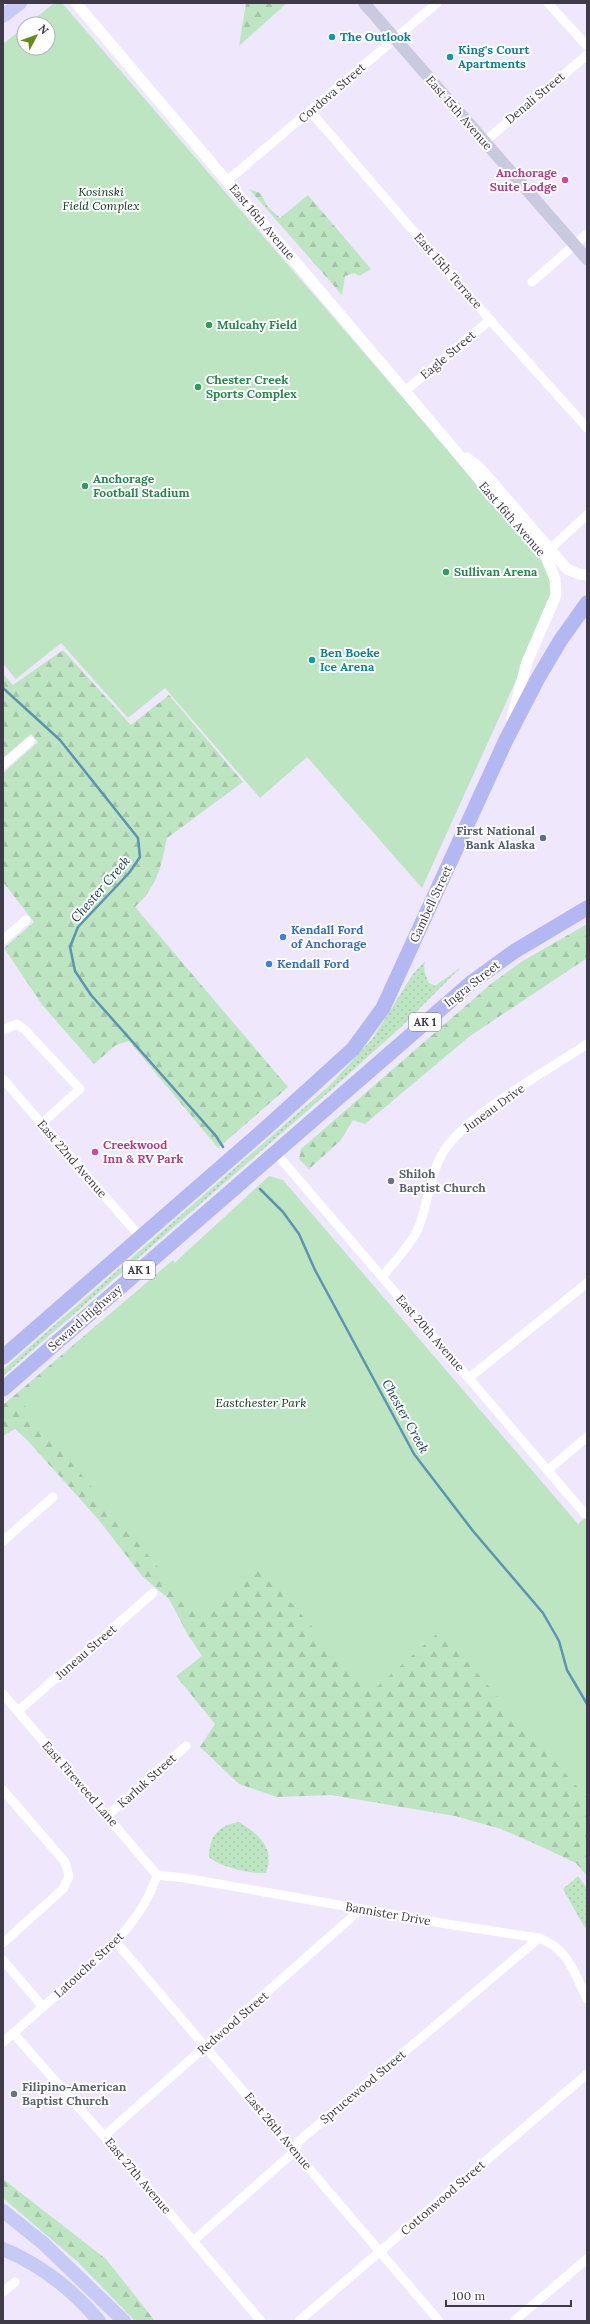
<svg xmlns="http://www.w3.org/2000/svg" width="590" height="2324" viewBox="0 0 590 2324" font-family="Lora,serif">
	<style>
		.grass { fill: url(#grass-dots) }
		.forest { fill: url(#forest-firs) }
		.park { fill: #bee5c2 }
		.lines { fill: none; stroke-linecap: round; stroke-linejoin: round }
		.stream { stroke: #5b95b1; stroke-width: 2.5 }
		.minor { stroke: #fff; stroke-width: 9 }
		.tertiary { stroke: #fff; stroke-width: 11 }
		.secondary { stroke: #c9cadf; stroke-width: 12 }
		.primary { stroke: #c6caf5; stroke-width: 14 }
		.trunk { stroke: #b3b8f2; stroke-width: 15 }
		.culture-dot { fill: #0f9aa8; stroke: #fff; stroke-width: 1.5 }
		.hotel-dot { fill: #d1479c; stroke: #fff; stroke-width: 1.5 }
		.leisure-dot { fill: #2e9e5b; stroke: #fff; stroke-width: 1.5 }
		.service-dot { fill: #5c6f8a; stroke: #fff; stroke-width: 1.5 }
		.shop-dot { fill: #3f7fe0; stroke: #fff; stroke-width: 1.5 }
		.worship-dot { fill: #6b7280; stroke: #fff; stroke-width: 1.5 }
		.labels { text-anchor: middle; stroke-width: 4; stroke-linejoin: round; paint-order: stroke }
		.shield { fill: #fff; stroke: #79757f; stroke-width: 1 }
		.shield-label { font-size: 11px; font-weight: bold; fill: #3f3a48 }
		.culture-label { font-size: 12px; font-weight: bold; fill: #0d838f; stroke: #fff; text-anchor: start }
		.street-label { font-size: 12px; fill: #3f3a48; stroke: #fff }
		.hotel-label { font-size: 12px; font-weight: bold; fill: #b23c85; stroke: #fff; text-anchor: end }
		.park-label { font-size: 12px; font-style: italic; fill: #073514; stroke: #fff }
		.leisure-label { font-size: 12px; font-weight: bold; fill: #27864d; stroke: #fff; text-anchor: start }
		.service-label { font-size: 12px; font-weight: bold; fill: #4e5e75; stroke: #fff; text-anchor: end }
		.shop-label { font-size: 12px; font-weight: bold; fill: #366cbe; stroke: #fff; text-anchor: start }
		.worship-label { font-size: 12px; font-weight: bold; fill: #5b616d; stroke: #fff; text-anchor: start }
		.water-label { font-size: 13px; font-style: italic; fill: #173e4d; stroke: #fff }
	</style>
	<defs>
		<pattern id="grass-dots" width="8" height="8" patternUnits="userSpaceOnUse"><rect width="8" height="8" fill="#bee5c2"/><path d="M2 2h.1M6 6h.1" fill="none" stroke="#a4c5a8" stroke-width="1.8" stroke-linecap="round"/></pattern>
		<pattern id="forest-firs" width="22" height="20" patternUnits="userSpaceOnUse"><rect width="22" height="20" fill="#bee5c2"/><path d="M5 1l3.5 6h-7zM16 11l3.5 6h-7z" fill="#a4c5a8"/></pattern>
	</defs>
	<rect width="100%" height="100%" fill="#efe7fc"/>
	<g class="grass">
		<path d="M425,961C423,969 425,975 429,983L435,986L461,967L402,1026L331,1090L3,1376V1370L329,1086L373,1038L413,974Z"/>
		<path d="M239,1822C260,1835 275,1848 266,1873C251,1874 219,1867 209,1857C209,1836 219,1825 239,1822Z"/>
		<path d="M578,1876L587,1888V1927L585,1928L563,1889Z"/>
	</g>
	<g class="forest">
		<path d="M246,3H287L239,46Z"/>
		<path d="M249,189L260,193L268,207L280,218L308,195L371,269L359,276L354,273L345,276L342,295Z"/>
		<path d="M63,650L131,725L169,695L243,782L167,838C161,867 158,885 135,907L288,1087L218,1148L129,1041L116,1045L94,1064L43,1006L4,948L34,922L3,882V773L38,742L31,734L3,758V674L13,685Z"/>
		<path d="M587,924V958L470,1036L365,1124L353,1120L340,1141L309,1169L299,1159L301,1149L492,983L521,962Z"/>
		<path d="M173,1260L295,1484L587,1745V1876L576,1863L542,1847L501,1829L455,1816L331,1795L277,1797L239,1784L200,1747L215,1724L176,1676L202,1656L188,1635L169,1599L142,1576L98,1519L28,1441L15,1429L3,1436V1405Z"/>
		<path d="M3,2179L106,2259L155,2321H135L78,2262L3,2198Z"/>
	</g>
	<g class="park">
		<path d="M54,3H62L561,581L422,888L307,757L260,798L165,688L128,718L61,643L16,679L3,664V44L24,27V48H48V24H28Z"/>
		<path d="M269,1176L283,1180L578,1524L587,1516V1798L440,1631L370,1693L259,1566L200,1618L22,1403Z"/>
	</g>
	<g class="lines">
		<g class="stream">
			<path d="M3,688L60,740L138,838L140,857L129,873L78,927L70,947L75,971L91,995L216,1136L223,1147"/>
			<path d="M260,1189L283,1212L299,1234L315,1270L414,1454L473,1531L543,1613L559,1641L567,1670L587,1704"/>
		</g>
		<g class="minor">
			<path d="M548,3L587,46"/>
			<path d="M311,112L490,320L587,428"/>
			<path d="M484,142L587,55"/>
			<path d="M227,181L437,3"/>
			<path d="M532,282L587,234"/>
			<path d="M405,391L490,320"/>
			<path d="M550,549L587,515"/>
			<path d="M3,765L30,741"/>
			<path d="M3,940L26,920"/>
			<path d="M3,1030L17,1024L25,1030L80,1089L41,1124"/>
			<path d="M3,1079L141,1238"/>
			<path d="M275,1152L585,1514"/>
			<path d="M382,1277C394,1262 408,1248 417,1231C428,1207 428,1180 441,1156C461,1117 549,1070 587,1044"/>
			<path d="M469,1378L587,1283"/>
			<path d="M549,1469L587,1437"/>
			<path d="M3,1541L53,1497"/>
			<path d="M3,1694L157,1875"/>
			<path d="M18,1711L153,1593"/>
			<path d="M3,1790L65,1862L69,1876L63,1889L3,1943"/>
			<path d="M108,1815L186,1746"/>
			<path d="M157,1875L185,1878L447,1924L539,1938C569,1949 574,1973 587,1999"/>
			<path d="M116,1942L439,2321"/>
			<path d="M3,1960L43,2007"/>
			<path d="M13,2033L104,2136L261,2321"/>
			<path d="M3,2042C25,2023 46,2004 68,1985C104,1954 142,1922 157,1875"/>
			<path d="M104,2136L361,1909"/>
			<path d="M193,2241L295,2151L299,2141L539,1938"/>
			<path d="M3,2292L15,2282"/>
			<path d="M299,2321L587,2074"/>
			<path d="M514,2321L587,2259"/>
		</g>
		<g class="tertiary">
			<path d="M76,3L448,442L507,513L546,557L555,579L556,595L527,662L512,718"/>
			<path d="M467,458L480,468L567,569L579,574L587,575"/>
		</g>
		<path class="secondary" d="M364,3L587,259"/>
		<g class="primary">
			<path d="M3,16L20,3"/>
			<path d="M3,2211L43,2243L124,2321"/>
			<path d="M3,2249C41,2265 73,2290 99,2321"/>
		</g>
		<g class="trunk">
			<path d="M3,1357L266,1128L353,1049L383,1008L506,740L537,680L560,641L587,603"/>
			<path d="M3,1389L472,982L515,951L587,908"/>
		</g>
	</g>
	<g class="culture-dot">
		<circle cx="332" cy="37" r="4"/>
		<circle cx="450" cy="57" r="4"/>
		<circle cx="312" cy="660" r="4"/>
	</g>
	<g class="hotel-dot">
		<circle cx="565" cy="180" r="4"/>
		<circle cx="95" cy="1152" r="4"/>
	</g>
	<g class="leisure-dot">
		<circle cx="209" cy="325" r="4"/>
		<circle cx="198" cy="387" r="4"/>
		<circle cx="85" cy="486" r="4"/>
		<circle cx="446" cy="572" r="4"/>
	</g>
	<circle class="service-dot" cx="543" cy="838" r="4"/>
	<g class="shop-dot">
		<circle cx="283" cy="937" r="4"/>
		<circle cx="269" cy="964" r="4"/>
	</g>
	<g class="worship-dot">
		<circle cx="391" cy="1181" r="4"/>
		<circle cx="14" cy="2094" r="4"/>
	</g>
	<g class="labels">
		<g class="shield">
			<rect x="409" y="1013" width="32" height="18" rx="3"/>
			<rect x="123" y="1261" width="32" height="18" rx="3"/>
		</g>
		<g class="shield-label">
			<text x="425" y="1026">AK 1</text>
			<text x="139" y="1274">AK 1</text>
		</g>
		<g class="culture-label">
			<text x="340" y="41">The Outlook</text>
			<text x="458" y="54">King's Court<tspan x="458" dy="14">Apartments</tspan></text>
			<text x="320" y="657">Ben Boeke<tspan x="320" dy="14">Ice Arena</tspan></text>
		</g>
		<g class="street-label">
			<text transform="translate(332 93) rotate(-41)" y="4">Cordova Street</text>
			<text transform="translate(535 98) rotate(-40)" y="4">Denali Street</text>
			<text transform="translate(459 113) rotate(49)" y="4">East 15th Avenue</text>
			<text transform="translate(262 222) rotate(50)" y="4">East 16th Avenue</text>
			<text transform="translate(448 271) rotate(49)" y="4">East 15th Terrace</text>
			<text transform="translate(448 355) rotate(-40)" y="4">Eagle Street</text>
			<text transform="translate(512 519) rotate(49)" y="4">East 16th Avenue</text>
			<text transform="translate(431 904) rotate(-65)" y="4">Gambell Street</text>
			<text transform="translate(472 984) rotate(-38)" y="4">Ingra Street</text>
			<text transform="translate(494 1108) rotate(-36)" y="4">Juneau Drive</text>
			<text transform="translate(72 1159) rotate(49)" y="4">East 22nd Avenue</text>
			<text transform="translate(85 1318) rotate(-41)" y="4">Seward Highway</text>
			<text transform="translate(430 1333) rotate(49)" y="4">East 20th Avenue</text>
			<text transform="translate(86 1652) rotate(-41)" y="4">Juneau Street</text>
			<text transform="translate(147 1781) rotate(-42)" y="4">Karluk Street</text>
			<text transform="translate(80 1784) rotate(49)" y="4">East Fireweed Lane</text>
			<text transform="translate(388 1914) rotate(10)" y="4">Bannister Drive</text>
			<text transform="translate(89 1965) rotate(-43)" y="4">Latouche Street</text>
			<text transform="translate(233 2023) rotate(-41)" y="4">Redwood Street</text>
			<text transform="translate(363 2087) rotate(-40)" y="4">Sprucewood Street</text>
			<text transform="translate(278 2131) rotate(50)" y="4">East 26th Avenue</text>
			<text transform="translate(138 2176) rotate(50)" y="4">East 27th Avenue</text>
			<text transform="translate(443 2198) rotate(-41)" y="4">Cottonwood Street</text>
		</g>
		<g class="hotel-label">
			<text x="557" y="177">Anchorage<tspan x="557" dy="14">Suite Lodge</tspan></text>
			<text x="103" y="1149" text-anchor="start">Creekwood<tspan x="103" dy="14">Inn &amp; RV Park</tspan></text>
		</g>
		<g class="park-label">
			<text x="101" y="196">Kosinski<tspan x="101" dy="14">Field Complex</tspan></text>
			<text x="261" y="1407">Eastchester Park</text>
		</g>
		<g class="leisure-label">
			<text x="217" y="329">Mulcahy Field</text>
			<text x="206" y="384">Chester Creek<tspan x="206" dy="14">Sports Complex</tspan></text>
			<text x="93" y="483">Anchorage<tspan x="93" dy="14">Football Stadium</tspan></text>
			<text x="454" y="576">Sullivan Arena</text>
		</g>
		<g class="service-label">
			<text x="535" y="835">First National<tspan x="535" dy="14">Bank Alaska</tspan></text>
		</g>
		<g class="shop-label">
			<text x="291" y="934">Kendall Ford<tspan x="291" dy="14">of Anchorage</tspan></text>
			<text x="277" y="968">Kendall Ford</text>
		</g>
		<g class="worship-label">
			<text x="399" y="1178">Shiloh<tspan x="399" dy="14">Baptist Church</tspan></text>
			<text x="22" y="2091">Filipino-American<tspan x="22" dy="14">Baptist Church</tspan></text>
		</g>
		<g class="water-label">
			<text transform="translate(100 889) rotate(-49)" y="5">Chester Creek</text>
			<text transform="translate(406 1416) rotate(61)" y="5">Chester Creek</text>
		</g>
	</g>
	<rect width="590" height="2324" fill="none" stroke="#3f3a48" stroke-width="8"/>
	<g transform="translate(36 36) rotate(49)"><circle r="19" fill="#ffffff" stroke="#b2b0b6"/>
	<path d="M0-3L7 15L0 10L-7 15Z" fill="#638b16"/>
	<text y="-6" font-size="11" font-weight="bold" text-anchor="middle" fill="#3f3a48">N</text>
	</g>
	<path d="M446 2300v6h125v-6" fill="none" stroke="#3f3a48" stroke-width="2"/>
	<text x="452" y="2300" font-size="12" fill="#3f3a48" stroke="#ffffff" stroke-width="3" paint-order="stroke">100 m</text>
</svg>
